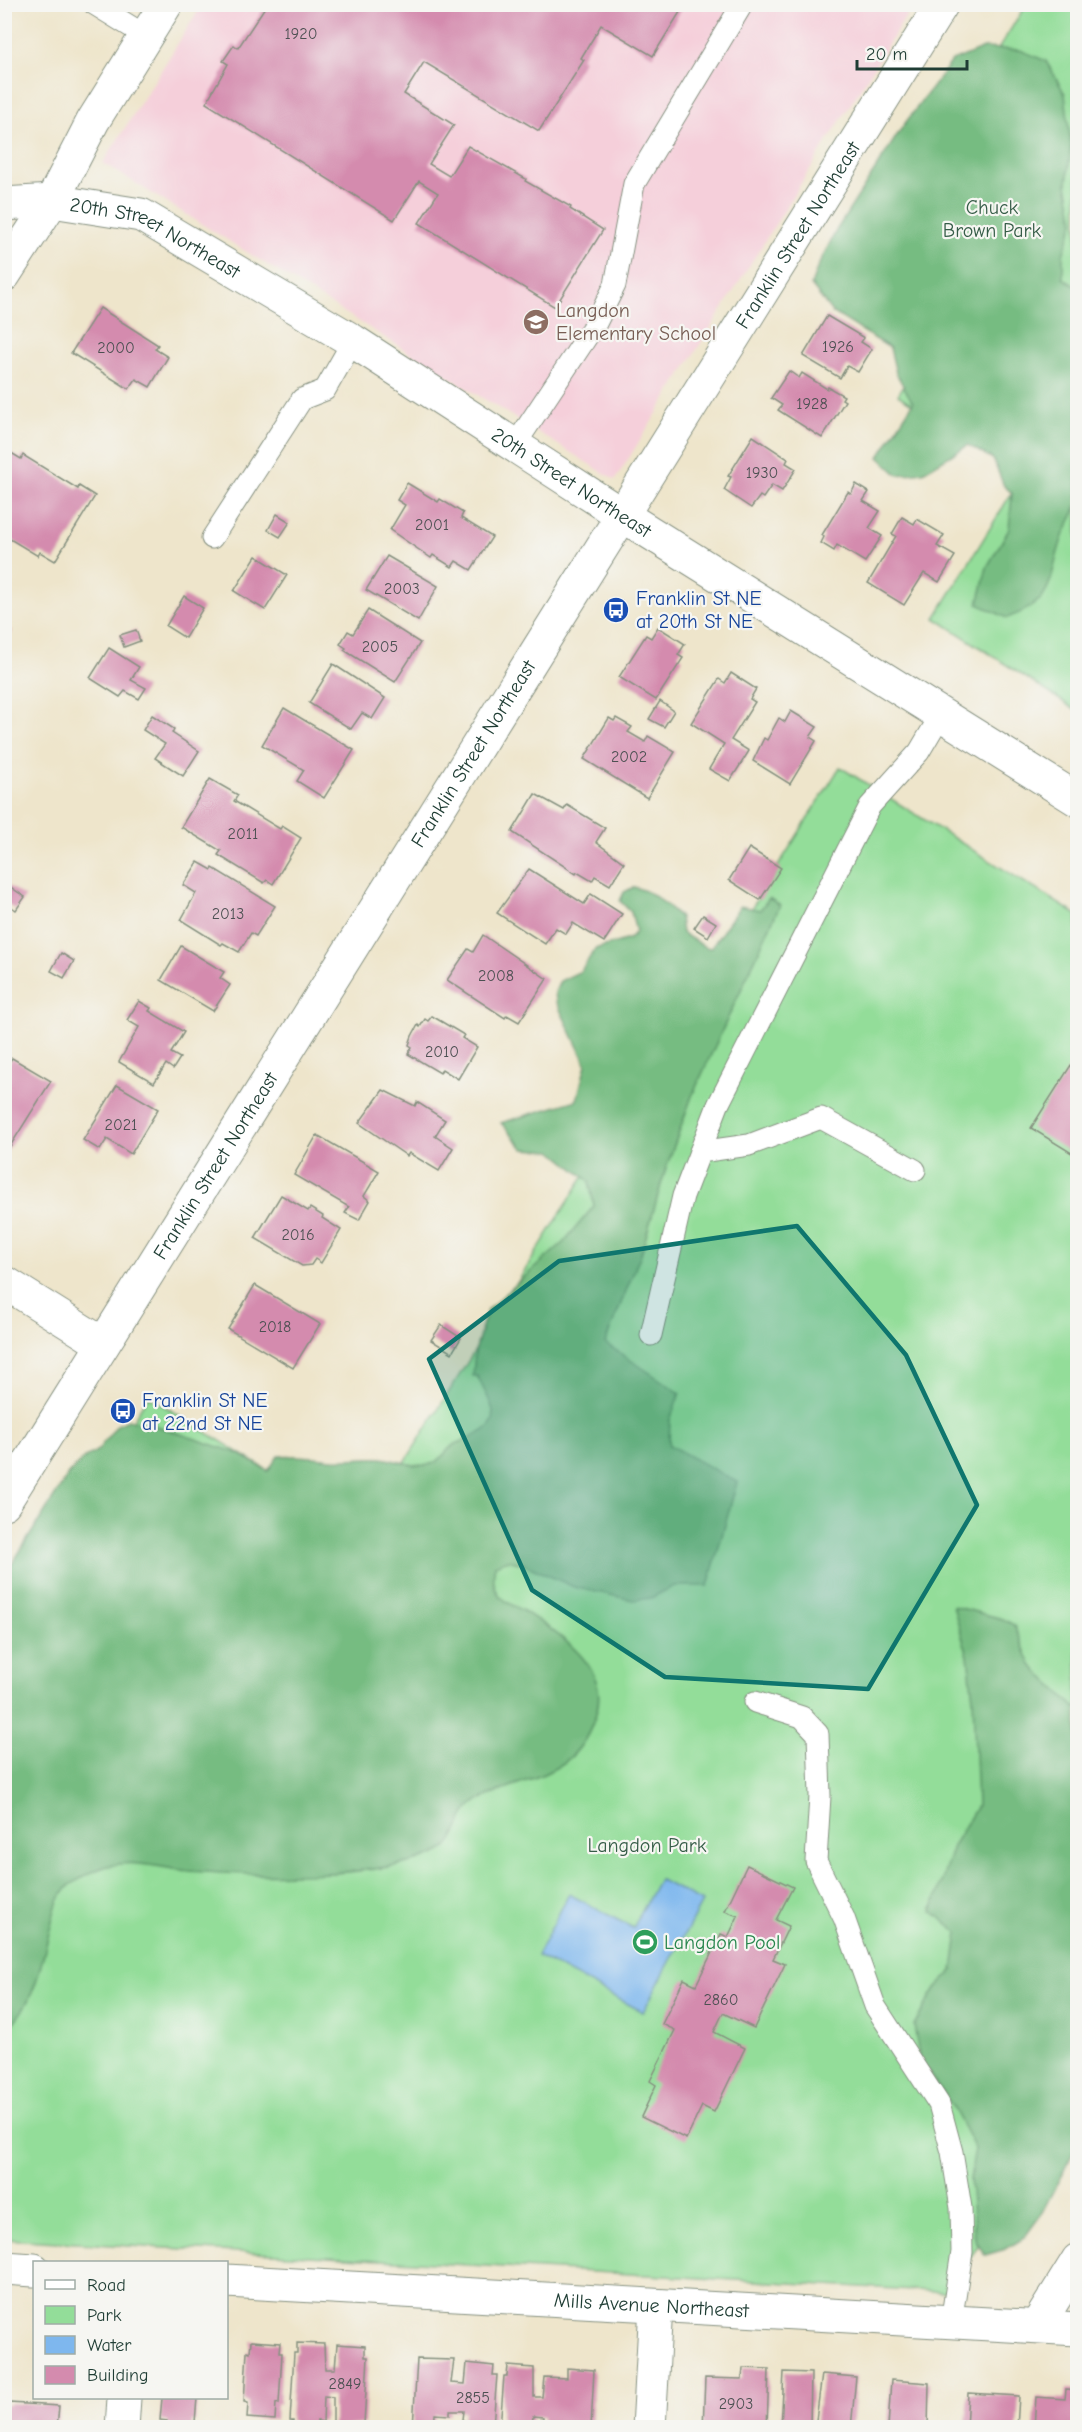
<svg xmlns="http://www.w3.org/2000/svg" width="1082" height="2432" viewBox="0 0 1082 2432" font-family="'Comic Neue',sans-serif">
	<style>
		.built { fill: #f5cfda }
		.green { fill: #93dd99; stroke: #598d66; stroke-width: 1.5 }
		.forest { fill: #76bc81; stroke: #4a7c5a; stroke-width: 1.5 }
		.water { fill: #7eb7ee; stroke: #4e7a91; stroke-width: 1.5 }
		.building { fill: #d48bae }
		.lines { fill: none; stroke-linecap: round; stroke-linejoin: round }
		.service-casing { stroke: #869180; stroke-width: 23 }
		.minor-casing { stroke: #869180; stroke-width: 35 }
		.tertiary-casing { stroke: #869180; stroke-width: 35 }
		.service { stroke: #fff; stroke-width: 21 }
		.minor { stroke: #fff; stroke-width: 33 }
		.tertiary { stroke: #fff; stroke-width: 33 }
		.marked { fill: #0f766e; fill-opacity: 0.2; stroke: #0f766e; stroke-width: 4.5; stroke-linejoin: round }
		.labels { text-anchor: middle; stroke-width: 4.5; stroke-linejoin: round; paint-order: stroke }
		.number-label { font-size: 16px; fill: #4c5052 }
		.park-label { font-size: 20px; fill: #365d48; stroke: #f6f6f2 }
		.street-label { font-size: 20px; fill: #1f3d34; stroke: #f6f6f2 }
		.education-label { font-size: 20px; fill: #785e54; stroke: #f6f6f2; text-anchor: start }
		.transit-label { font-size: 20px; fill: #164399; stroke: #f6f6f2; text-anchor: start }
		.leisure-label { font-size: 20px; fill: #27864d; stroke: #f6f6f2; text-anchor: start }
	</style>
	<rect width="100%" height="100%" fill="#f6f6f2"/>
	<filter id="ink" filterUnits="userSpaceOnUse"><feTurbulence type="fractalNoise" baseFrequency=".0167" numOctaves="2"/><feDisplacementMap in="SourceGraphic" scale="12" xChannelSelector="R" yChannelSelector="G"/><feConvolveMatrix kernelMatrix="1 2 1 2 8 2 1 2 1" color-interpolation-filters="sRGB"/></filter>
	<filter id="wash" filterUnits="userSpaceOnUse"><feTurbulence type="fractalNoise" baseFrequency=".008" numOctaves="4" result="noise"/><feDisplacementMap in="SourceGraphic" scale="24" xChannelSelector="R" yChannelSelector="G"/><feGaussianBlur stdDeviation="1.35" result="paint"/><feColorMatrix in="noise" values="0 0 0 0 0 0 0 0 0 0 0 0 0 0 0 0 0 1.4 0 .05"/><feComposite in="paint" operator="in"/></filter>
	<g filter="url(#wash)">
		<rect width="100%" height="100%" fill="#eee5cb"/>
		<path class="built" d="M202,5H913L615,480L103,163Z"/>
		<g class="green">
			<path d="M1026,5H1077V711L935,618L1022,476L898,395L955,296L832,313Z"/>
			<path d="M840,767L1077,915V2087L949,2292L5,2239L4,1626L148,1396L351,1522L370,1518Z"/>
		</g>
		<g class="forest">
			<path d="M984,48L1020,50L1046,61L1065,94L1071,145L1067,184L1074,222L1063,255V278L1078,288L1077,505C1074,517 1066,527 1062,539C1047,582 1057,600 1007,618L978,604L987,567L1009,529L1012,493L1004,486L993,459L968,445L923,472L898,475L879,457L913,403L896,373L890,348L832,312L811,285L818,266L837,229L903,126L952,61Z"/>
			<path d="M634,887C654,892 665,904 680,917L682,933L705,947L711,948L740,906L760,910L769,898L780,905L692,1096L665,1171L641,1254L605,1343L680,1393L670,1420L669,1445L737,1482L708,1586H674L651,1598L633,1600L574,1587L523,1564L508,1560L495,1565C493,1576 492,1587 501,1597C507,1603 518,1608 525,1612C557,1633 609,1665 597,1710C579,1779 530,1773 478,1801C458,1812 460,1843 438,1853C382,1879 252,1876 189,1871C160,1868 128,1857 99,1869C90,1873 73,1882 66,1889C55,1901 53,1918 49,1933C39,1973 35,2002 5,2032V1575L68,1475L82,1460L98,1450L117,1425L128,1420L151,1424L240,1454L268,1471L278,1456C297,1455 314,1457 333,1459C349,1460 364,1457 380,1458C396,1459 419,1470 434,1463C444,1459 446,1447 458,1443C506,1424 498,1417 477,1376H473L475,1352L487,1310L563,1243L594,1206L589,1181L552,1151L524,1149L501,1123L577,1100L586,1064L556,1001L555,992L560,981L581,971L595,949L629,939L636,932L631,912L620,901L624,892Z"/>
			<path d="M953,1606L1003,1619L1014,1625L1031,1665L1077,1709V2145L1040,2216L1024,2238L1006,2249L985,2255L975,2239L970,2179L975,2149L954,2109L920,2061L914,2025L936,1988L953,1971L958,1932L932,1911L953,1846L977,1806L973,1699L968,1656Z"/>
		</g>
		<path class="water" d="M659,1879L702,1902L643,2012L537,1956L569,1894L633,1928Z"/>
		<g id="blocks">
			<g class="building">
				<path d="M260,4H685L653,56L601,25L581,58L584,60L539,131L424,62L404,94L454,125L429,164L449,176L468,146L526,179L525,181L571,207L570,209L603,230L555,307L419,223L438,193L419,181L394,220L206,103L228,64L223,61L234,45L238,48L265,7Z"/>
				<path d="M100,308L158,345L155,349L168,357L150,387L136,379L129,389L71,353Z"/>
				<path d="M827,316L864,338L861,342L872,349L858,372L847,366L840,378L803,356Z"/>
				<path d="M789,371L799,378L802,373L827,389L828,387L844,396L842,399L845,401L822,438L778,410L782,405L771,398Z"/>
				<path d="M753,436L788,459L786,463L796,469L782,491L772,485L763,498L760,496L751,508L724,490L731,477L728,476Z"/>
				<path d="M8,451L21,459L23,455L78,489L79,486L95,496L55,561L40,552L38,556L5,536V457Z"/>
				<path d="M407,483L438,502L440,499L463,513L461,518L492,537L471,570L456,561L452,567L433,555L431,558L390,530L405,505L397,500Z"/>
				<path d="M856,484L869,492L863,501L880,511L869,528L882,536L865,562L837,545L834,551L821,543L824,537L822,535L848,492L851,494Z"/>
				<path d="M277,514L290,522L280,537L268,530Z"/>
				<path d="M902,517L914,524L917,519L944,535L937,546L955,556L939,582L924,573L904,605L868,583L896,536L892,534Z"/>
				<path d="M256,556L287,575L265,610L234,591Z"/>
				<path d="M387,556L438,586L418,621L366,590Z"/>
				<path d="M184,596L203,608L185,638L166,626Z"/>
				<path d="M368,610L420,643L395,682L344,650L346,648L340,644L348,631L353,634Z"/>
				<path d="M4,627L12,631L4,644Z"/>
				<path d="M658,627L685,644L678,655L683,658L656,700L619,677L646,635L651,638Z"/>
				<path d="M136,630L140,641L124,647L120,635Z"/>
				<path d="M109,648L139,667L131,680L146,688L139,699L125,691L120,697L90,678Z"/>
				<path d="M333,664L385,698L372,719L362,713L351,729L309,703Z"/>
				<path d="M731,673L756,689L750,699L755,702L731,740L749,751L730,781L709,769L724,744L691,723L719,679L725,683Z"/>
				<path d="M660,701L674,711L664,727L649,719Z"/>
				<path d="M284,708L354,750L324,798L297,781L304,770L262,745Z"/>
				<path d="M791,711L817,727L810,737L816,741L790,784L753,761L764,738L767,740L779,718L785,722Z"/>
				<path d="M152,715L174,729L172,733L199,751L183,776L155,758L165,744L143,730Z"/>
				<path d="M609,718L614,721L616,718L632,727L628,732L645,742L648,736L675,752L647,798L584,759Z"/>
				<path d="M210,779L238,795L234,801L280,829L282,826L301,838L273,884L267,880L264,883L218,855L221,851L181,827Z"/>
				<path d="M535,794L564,810L567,805L605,828L596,842L624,863L610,885L595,876L592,881L577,872L576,874L512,832Z"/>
				<path d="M749,848L781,868L760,900L729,880Z"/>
				<path d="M198,862L212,870L213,868L275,906L256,936L251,933L239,952L223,943L221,945L181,920L196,893L183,885Z"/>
				<path d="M529,869L584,904L591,894L622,914L604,942L573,923L566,934L556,928L545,944L497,913Z"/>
				<path d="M6,884L25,897L16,910L4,902Z"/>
				<path d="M703,915L716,923L708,937L694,928Z"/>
				<path d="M483,935L547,979L519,1022L507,1015L505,1018L447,980L468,949L473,952Z"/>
				<path d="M181,946L224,972L220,978L230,985L213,1011L161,980Z"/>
				<path d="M61,953L74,961L64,978L51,971Z"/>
				<path d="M139,1001L151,1008L149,1011L184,1032L171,1053L180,1058L173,1069L166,1064L154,1083L119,1062L139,1027L127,1020Z"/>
				<path d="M432,1016L464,1035L462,1038L477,1047L458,1079L442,1069L440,1073L408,1054L412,1047L409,1045L412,1036L418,1025L420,1027L425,1019L428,1021Z"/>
				<path d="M1078,1054V1157L1031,1128Z"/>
				<path d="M12,1058L51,1081L4,1156V1069Z"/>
				<path d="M117,1085L158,1109L131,1154L107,1139L100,1150L83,1140Z"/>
				<path d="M383,1090L415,1106L417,1102L445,1120L435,1136L453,1148L439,1171L409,1153L407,1156L359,1123Z"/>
				<path d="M317,1135L379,1171L364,1196L370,1201L359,1220L345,1213L349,1207L294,1175Z"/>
				<path d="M281,1195L308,1211L310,1208L323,1216L322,1218L341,1230L321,1263L315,1259L311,1265L302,1266L255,1238Z"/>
				<path d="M255,1285L320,1324L293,1368L228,1329Z"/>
				<path d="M441,1325L461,1338L452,1353L431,1340Z"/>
				<path d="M747,1865L793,1887L776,1920L789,1926L773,1959L785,1964L754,2028L723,2013L714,2032L745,2048L714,2112L702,2106L686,2139L641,2117L656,2085L650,2081L675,2030L662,2024L684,1979L696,1985L721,1934L728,1937L738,1916L725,1911Z"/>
				<path d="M251,2341L280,2343L279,2353H282L279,2404L276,2403L275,2420L247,2418L248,2403L244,2402L247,2351L250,2352Z"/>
				<path d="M297,2343L324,2344L325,2369H335L337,2344L365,2346V2357H368L364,2424L333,2428V2397L324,2396L323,2422L317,2421V2428H293V2421H290L294,2353H297Z"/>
				<path d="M417,2359L454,2360L451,2383L465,2384L467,2363L494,2366L493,2375H497L493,2426L462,2428L464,2411H450V2415L435,2414L434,2428H413Z"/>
				<path d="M508,2366L534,2368V2397H542L544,2377L567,2378V2368L594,2370L591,2428H542L543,2417L533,2416L532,2428H500L504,2376H507Z"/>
				<path d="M743,2368L769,2369L767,2428H703L705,2378L742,2379Z"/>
				<path d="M784,2372L811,2373L810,2428H781Z"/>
				<path d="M822,2374L856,2377L851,2428H815Z"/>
				<path d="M891,2380L929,2383L928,2428H888Z"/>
				<path d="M1066,2389L1078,2390V2428H1034L1036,2397L1065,2399Z"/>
				<path d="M968,2393L1019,2396L1017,2428H966Z"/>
				<path d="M162,2398H197L195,2422H192V2428H167V2421L160,2420Z"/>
				<path d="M9,2403L59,2406L57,2428H4V2405H9Z"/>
			</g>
		</g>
	</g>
	<g filter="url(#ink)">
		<use href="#blocks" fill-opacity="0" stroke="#869180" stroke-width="1.5"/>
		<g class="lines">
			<g class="service-casing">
				<g id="service">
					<path d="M94,4L146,36"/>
					<path d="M515,445L596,323L615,285L634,184L740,8"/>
					<path d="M212,538L302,399L325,390L353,341"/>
					<path d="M700,1152L749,1145L821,1118L915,1170"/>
					<path d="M651,1335L683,1196L718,1105L870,806L919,752L942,713"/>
					<path d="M755,1702L802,1717L818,1734L820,1796L816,1861L844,1918L875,2006L939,2104L952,2152L961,2208L962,2252L951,2322"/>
				</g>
			</g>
			<g class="minor-casing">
				<g id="minor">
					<path id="s1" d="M52,201L141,215L353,341L622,515L1078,800"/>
					<path d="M4,275L52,201L93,121L166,4"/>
					<path d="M4,1282L103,1344"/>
					<path d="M4,2268L34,2270"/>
					<path id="s2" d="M226,2281L1078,2329"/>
					<path d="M1037,2326L1078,2260"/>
					<path d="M122,2428L124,2398"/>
					<path d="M649,2428L656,2306"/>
				</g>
			</g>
			<g class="tertiary-casing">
				<g id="tertiary">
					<path d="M4,204L52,201"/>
					<path id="s3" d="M4,1503L942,4"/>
				</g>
			</g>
			<use href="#service" class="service"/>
			<use href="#minor" class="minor"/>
			<use href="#tertiary" class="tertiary"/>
		</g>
	</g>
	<path class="marked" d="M797,1226L906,1355L977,1505L868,1689L665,1677L532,1590L429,1359L559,1261Z"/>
	<defs>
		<g id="school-disc" transform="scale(1.35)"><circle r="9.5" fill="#8d6e63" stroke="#f6f6f2"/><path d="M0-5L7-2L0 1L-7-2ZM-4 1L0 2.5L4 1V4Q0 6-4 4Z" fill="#fff"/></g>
		<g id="bus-disc" transform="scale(1.35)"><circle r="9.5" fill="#1a4fb4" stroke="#f6f6f2"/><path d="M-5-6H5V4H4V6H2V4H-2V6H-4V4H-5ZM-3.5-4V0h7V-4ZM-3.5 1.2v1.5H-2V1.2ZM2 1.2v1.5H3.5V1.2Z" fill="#fff"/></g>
		<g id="stadium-disc" transform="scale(1.35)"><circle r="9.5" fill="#2e9e5b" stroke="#f6f6f2"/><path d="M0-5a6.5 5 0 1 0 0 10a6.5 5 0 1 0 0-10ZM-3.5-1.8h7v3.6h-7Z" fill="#fff"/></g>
	</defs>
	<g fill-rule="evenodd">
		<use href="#school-disc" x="536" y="322"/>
		<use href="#bus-disc" x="616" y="610"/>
		<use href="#bus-disc" x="123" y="1411"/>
		<use href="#stadium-disc" x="645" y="1942"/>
	</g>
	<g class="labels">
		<g class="number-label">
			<text x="301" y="39">1920</text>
			<text x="838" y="352">1926</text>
			<text x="116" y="353">2000</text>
			<text x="812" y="409">1928</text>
			<text x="762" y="478">1930</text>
			<text x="432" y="530">2001</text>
			<text x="402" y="594">2003</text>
			<text x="380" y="652">2005</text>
			<text x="629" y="762">2002</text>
			<text x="243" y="839">2011</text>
			<text x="228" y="919">2013</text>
			<text x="496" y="981">2008</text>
			<text x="442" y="1057">2010</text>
			<text x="121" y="1130">2021</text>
			<text x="298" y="1240">2016</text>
			<text x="275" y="1332">2018</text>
			<text x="721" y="2005">2860</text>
			<text x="345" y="2389">2849</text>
			<text x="473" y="2403">2855</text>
			<text x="736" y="2409">2903</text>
		</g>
		<g class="park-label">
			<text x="992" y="214">Chuck<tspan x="992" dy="23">Brown Park</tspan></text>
			<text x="647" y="1852">Langdon Park</text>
		</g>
		<g class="street-label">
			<text dy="7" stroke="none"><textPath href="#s3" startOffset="1496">Franklin Street Northeast</textPath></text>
			<text dy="7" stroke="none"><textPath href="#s1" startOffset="111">20th Street Northeast</textPath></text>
			<text dy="7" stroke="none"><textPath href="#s1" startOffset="597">20th Street Northeast</textPath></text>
			<text dy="7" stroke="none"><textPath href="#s3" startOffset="884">Franklin Street Northeast</textPath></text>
			<text dy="7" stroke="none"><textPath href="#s3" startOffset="398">Franklin Street Northeast</textPath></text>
			<text dy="7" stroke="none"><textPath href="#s2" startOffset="426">Mills Avenue Northeast</textPath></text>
		</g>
		<g class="education-label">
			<text x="556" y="317">Langdon<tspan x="556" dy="23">Elementary School</tspan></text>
		</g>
		<g class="transit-label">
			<text x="636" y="605">Franklin St NE<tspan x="636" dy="23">at 20th St NE</tspan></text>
			<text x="142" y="1407">Franklin St NE<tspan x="142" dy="23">at 22nd St NE</tspan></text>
		</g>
		<g class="leisure-label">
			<text x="664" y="1949">Langdon Pool</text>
		</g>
	</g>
	<rect width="1082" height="2432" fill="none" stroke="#f6f6f2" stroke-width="24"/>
	<rect x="33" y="2261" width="195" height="138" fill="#f6f6f2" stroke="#a0aca6" stroke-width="1.5"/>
	<rect x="45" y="2280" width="30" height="9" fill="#ffffff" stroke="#a0aca6" stroke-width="1.5"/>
	<text x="87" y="2291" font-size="18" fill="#1f3d34">Road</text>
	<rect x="45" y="2306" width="30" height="18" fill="#93dd99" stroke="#a0aca6" stroke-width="1.5"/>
	<text x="87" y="2321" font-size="18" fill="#1f3d34">Park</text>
	<rect x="45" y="2336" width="30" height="18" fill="#7eb7ee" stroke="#a0aca6" stroke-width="1.5"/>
	<text x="87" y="2351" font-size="18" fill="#1f3d34">Water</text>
	<rect x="45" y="2366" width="30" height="18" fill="#d48bae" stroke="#a0aca6" stroke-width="1.5"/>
	<text x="87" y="2381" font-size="18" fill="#1f3d34">Building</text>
	<path d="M857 60v9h110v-9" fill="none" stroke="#1f3d34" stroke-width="3"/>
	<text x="866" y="60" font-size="18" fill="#1f3d34" stroke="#f6f6f2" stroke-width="4.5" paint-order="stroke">20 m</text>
</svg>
